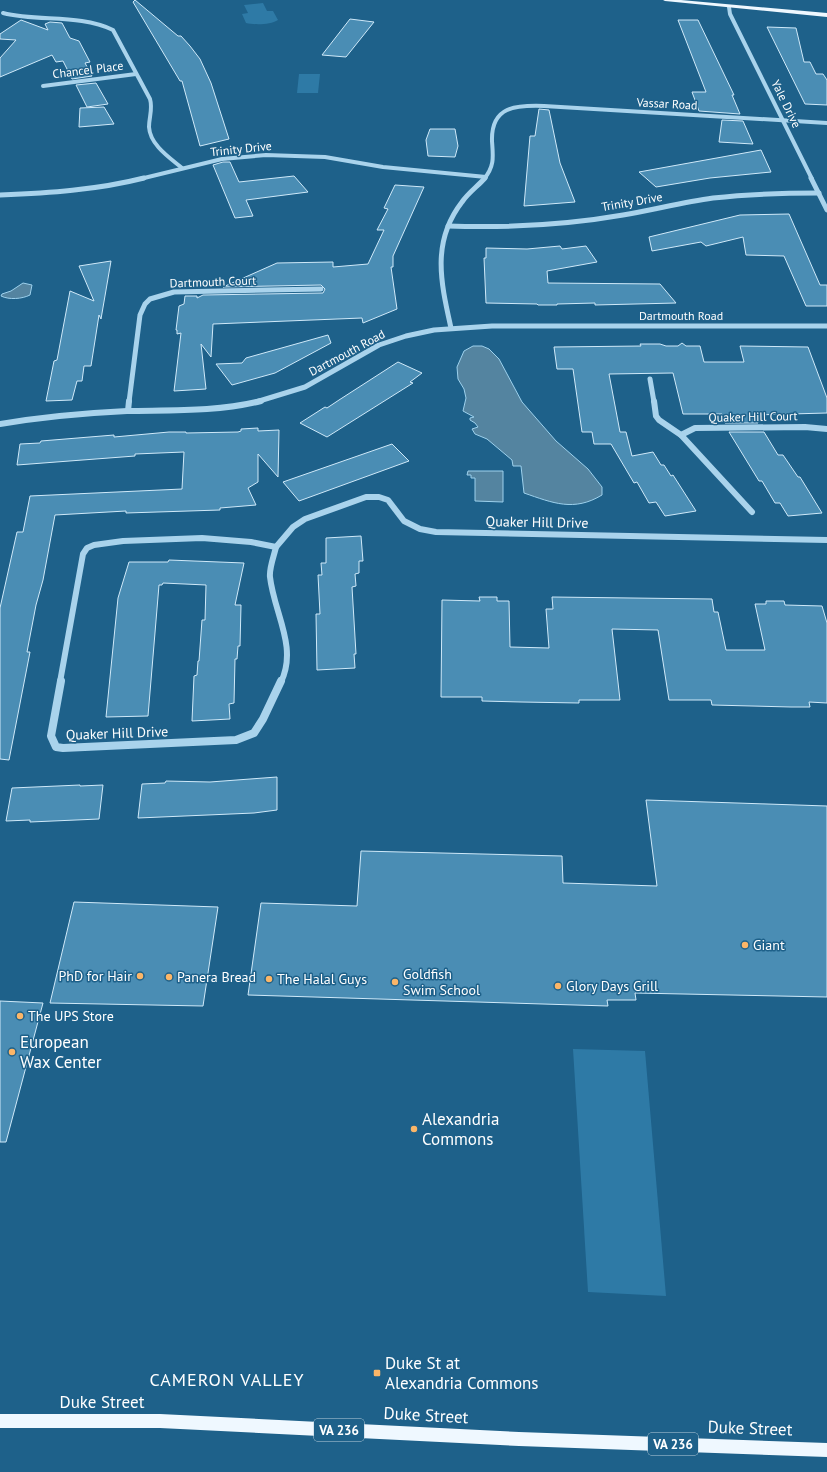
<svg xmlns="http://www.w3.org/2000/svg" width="827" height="1472" viewBox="0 0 827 1472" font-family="'PT Sans',sans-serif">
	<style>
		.green { fill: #2e7aa6 }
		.water { fill: #5484a0; stroke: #9dd1ed }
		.building { fill: #4a8db4; stroke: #cfe9f9 }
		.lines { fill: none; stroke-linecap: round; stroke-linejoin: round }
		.minor-far3 { stroke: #a9d3ec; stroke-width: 4 }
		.minor-far2 { stroke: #a9d3ec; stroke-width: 5 }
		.minor-far1 { stroke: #a9d3ec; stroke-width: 6 }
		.minor { stroke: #a9d3ec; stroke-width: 8 }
		.major { fill: #eff8ff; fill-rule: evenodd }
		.poi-dot { fill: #fbb668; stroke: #1e618a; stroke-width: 1.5 }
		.labels { text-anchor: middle; stroke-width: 3; stroke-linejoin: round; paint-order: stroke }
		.far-street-label { font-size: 12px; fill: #fff; stroke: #1e618a }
		.shield { fill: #1e618a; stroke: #bcd0dc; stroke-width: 1 }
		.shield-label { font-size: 13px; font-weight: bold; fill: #fff }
		.street-label { font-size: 14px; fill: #fff; stroke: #1e618a }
		.poi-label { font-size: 14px; fill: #fff; stroke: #1e618a; text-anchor: start }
		.near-poi-label { font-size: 17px; fill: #fff; stroke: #1e618a; text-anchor: start }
		.near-street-label { font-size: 17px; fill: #fff; stroke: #1e618a }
		.near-neighbourhood-label { font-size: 18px; letter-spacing: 1px; fill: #fff; stroke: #1e618a }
	</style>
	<rect width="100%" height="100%" fill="#1e618a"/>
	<g class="green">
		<path d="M263,3L267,11H273L278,20C270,25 255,25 246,23L242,14L248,13L244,5Z"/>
		<path d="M299,74H320L318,93H297Z"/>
		<path d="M573,1049L645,1051L666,1296L588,1292Z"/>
	</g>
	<g class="water">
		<path d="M23,283L32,285L30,295C22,299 9,300 1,296L2,294L11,291Z"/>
		<path d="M473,346H482L489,349L499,359L522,402L556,441L588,469L602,487V495C574,512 553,503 524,493L521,466H513L512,460L487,439L475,434L472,429L478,427L475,423L470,420V418L474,417L463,411L466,398L464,389L458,379L457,367L464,351Z"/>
		<path d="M468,471H503V502L475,501V478H471V475H467Z"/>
	</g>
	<g class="building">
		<path d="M135,0L178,36H181L190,46L200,59L211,83L229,139L200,146L182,81H180L133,2Z"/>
		<path d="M350,19L374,22L346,57L322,55Z"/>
		<path d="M21,20L48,30L45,24L50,22L62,23L70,38L79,41L90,62L85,63L92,76L72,79L63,61L56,62L52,55L0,77V58L16,40L0,39V34Z"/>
		<path d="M678,20H698L734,95H732L740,114L699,111L692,92H706Z"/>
		<path d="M767,27L796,28L804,62H810L816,74H823L827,80V105L805,104Z"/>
		<path d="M96,83L108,104L87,107L76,85Z"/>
		<path d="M104,107L114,124L79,127L80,108Z"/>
		<path d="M539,109L549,110L560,163L575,202L524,206L530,136H535Z"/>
		<path d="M722,120L743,121L753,144L719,142Z"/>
		<path d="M430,129H455L458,146L455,157L428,156L426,140Z"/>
		<path d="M761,150L771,172L710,178L656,187L639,172Z"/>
		<path d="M223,162H230L239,182L294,176L308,192L246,200L253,216L235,218L213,165Z"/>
		<path d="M395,185L424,187L393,256V267H391L397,309L363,323L362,318L213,324L211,357L201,344L206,389L174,391L181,333L177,334V330H176L179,306L184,304L185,296H197V298L203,295L323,293L325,289L321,285L223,287L277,263L333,262V267L368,264L384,230H377L388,209L384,208Z"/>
		<path d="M789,214L820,285H827V306H806L784,256L746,255L743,237L706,246L701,242L652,251L649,237L740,215Z"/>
		<path d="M560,246L562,249L586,246L597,262L547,271L548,283L660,284L676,303L595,305V303L557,304V305H538L537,304L486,303L484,258H486V248L527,249Z"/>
		<path d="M111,261L101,319L99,315L91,366H84L82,381H77L72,400L46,401L54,361L57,360L70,291L94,301L79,266Z"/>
		<path d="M328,335L331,343L275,373L232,385L216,364L242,363L246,358Z"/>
		<path d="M682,343L686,346H700L704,362H744L740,346L808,347L827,398V413L754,415L758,423H725L722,414H683L673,373L609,374L620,432H626L632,456L653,452L661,465H664L671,476L673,475L696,511L665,516L656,502L649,503L637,482L634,483L611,444H594L592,432H582L573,369H557L554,347L641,346L640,344H660L666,346H678Z"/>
		<path d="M398,362L422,373L410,382L413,383L327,437L300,423L325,407L327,408L339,400Z"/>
		<path d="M258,428V431L279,430L278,477L258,454V482L248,488L256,505L220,508V510L126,513V511L55,515L43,580L36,605L27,652H30L9,760L0,759V608L17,532H23L30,496L182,489L184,452L135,454V456L17,465L20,444L40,443L41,441L114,435V437L169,432H186V433L238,432L241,431V429Z"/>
		<path d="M729,432H764L778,455H783L798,477H800L822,513L788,516L780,503H775L762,481H759Z"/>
		<path d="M392,444L409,461L299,501L283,482Z"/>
		<path d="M361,536L363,561H359V573L355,574L356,586L352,587L356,654H354L355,668L317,670L316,614H320L318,575H322L321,563H326V538Z"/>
		<path d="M169,560L244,563L235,605H241L240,646H238L237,659H235L234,703L229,704L230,719L192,721L194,676L197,675L198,661H199L202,620H205L206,585L163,583L162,585H159L148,716L106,717L118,598L129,562H168Z"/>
		<path d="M479,597H497V601H509L510,647L549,648L546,609H553L552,597L712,599L714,612H718L726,650H765L755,604H766V601H784L785,605L822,606L827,623V703L809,702L810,707H791L712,705L711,700H669L658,630L612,629L620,700H579V703L521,702L482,701V697H441L442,600L480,601Z"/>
		<path d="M277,777V810L254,813L138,818L142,784L165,783L166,781L210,782Z"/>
		<path d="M80,785V786L103,785L99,819L30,822V820L6,821L12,788Z"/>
		<path d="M646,800L827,806V997L635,993L636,1000H607L608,1006L248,995L261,903L357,906L361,851L562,856L563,883L657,886Z"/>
		<path d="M74,902L218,907L203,1006L50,1003Z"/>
		<path d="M0,1001L43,1003L6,1142H0Z"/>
	</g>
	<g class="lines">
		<g class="minor-far3">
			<path d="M729,7L730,14L812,179"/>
			<path d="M3,13C39,22 79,14 113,30L150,99C153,109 149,117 149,127C150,145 170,158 182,168"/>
			<path d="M43,86L136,74"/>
			<path d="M140,179L222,159L266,155L325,157L383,167L486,177"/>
			<path d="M484,179C495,166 493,156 492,141C491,106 516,105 544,106L827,123"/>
		</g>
		<g class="minor-far2">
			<path d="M811,178L827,210"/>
			<path d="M0,195C48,193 97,190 144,178"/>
			<path d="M448,226C507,228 566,225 623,215C653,210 683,202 713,198C748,194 784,193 819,193"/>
			<path d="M451,328C441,283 431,242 462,202C468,193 478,186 485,178"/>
			<path d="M650,379L654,402"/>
			<path d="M129,402L140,315L145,304L150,299L174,292L321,289"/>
			<path d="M256,402L305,387L379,345L406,336L434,330L492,326H827"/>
		</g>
		<g class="minor-far1">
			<path d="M654,401L656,416L659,420L681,435L752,512"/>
			<path d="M128,411L129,401"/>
			<path d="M0,424C42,417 85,413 127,411C172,410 217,412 261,401"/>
			<path d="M681,435L695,428L805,427L827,429"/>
			<path d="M276,547L293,527L305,519L366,497H379L388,500L404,521L420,529L436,532L827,540"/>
			<path d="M60,682L83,554L87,548L94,545L123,541L202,538L251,542L276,547C274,556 269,568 270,577C274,613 298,647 281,682"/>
		</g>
		<path class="minor" d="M61,681L51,736L56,747L63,748L236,740L254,733L263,719L281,681"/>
		<g class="major">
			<path d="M663,0H681L827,13V17L665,1Z"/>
			<path d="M0,1414H160L519,1432L827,1443V1457L519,1446L160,1428H0Z"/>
		</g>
	</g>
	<g class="poi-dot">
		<circle cx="745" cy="945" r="4"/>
		<circle cx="140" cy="976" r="4"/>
		<circle cx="169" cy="977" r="4"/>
		<circle cx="269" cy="979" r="4"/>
		<circle cx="395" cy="982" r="4"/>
		<circle cx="558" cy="986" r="4"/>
		<circle cx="20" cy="1016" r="4"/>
		<circle cx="12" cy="1052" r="4"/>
		<circle cx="414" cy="1129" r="4"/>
		<rect x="373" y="1369" width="8" height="8" rx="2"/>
	</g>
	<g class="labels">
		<g class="far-street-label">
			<text transform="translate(88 70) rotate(-7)" y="4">Chancel Place</text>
			<text transform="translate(667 104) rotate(3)" y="4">Vassar Road</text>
			<text transform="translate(786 104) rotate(64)" y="4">Yale Drive</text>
			<text transform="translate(241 149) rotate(-6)" y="4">Trinity Drive</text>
			<text transform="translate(632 202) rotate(-10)" y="4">Trinity Drive</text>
			<text transform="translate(213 282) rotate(-2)" y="4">Dartmouth Court</text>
			<text x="681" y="320">Dartmouth Road</text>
			<text transform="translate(347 353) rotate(-28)" y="4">Dartmouth Road</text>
			<text transform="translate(753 417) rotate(-1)" y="4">Quaker Hill Court</text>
		</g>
		<g class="shield">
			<rect x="314" y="1419" width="50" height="22" rx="3"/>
			<rect x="648" y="1433" width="50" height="22" rx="3"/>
		</g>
		<g class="shield-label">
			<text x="339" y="1435">VA 236</text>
			<text x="673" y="1449">VA 236</text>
		</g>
		<g class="street-label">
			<text transform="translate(537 522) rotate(1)" y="5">Quaker Hill Drive</text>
			<text transform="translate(117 733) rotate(-2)" y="5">Quaker Hill Drive</text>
		</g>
		<g class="poi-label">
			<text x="753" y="950">Giant</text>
			<text x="403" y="979">Goldfish<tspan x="403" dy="16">Swim School</tspan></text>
			<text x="132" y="981" text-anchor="end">PhD for Hair</text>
			<text x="177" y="982">Panera Bread</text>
			<text x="277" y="984">The Halal Guys</text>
			<text x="566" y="991">Glory Days Grill</text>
			<text x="28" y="1021">The UPS Store</text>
		</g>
		<g class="near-poi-label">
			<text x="20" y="1048">European<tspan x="20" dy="20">Wax Center</tspan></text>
			<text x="422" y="1125">Alexandria<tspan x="422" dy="20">Commons</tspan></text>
			<text x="385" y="1369">Duke St at<tspan x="385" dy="20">Alexandria Commons</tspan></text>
		</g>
		<g class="near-street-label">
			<text x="102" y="1408">Duke Street</text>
			<text transform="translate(426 1415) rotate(3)" y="6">Duke Street</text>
			<text transform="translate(750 1428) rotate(2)" y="6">Duke Street</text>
		</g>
		<g class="near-neighbourhood-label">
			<text x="227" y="1386">CAMERON VALLEY</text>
		</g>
	</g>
</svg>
